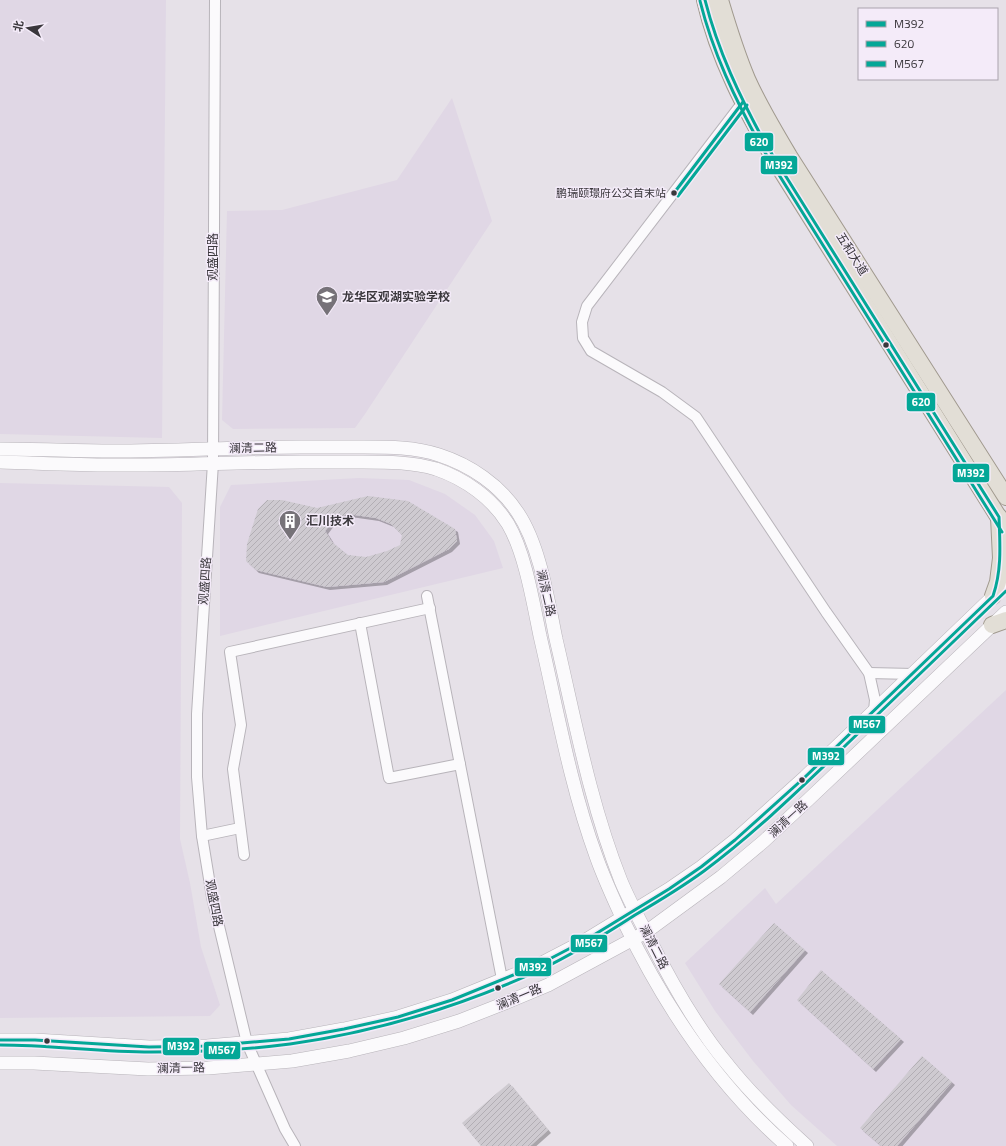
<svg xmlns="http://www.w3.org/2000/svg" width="1006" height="1146" viewBox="0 0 1006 1146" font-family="'Titillium Web','Noto Sans SC',sans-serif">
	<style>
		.built { fill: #e0d7e5 }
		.building { fill: url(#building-hatch); fill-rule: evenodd; filter: url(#shadow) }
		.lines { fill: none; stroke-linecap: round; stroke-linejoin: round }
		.minor-casing { stroke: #b8b4ba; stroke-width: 12 }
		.tertiary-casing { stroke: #b8b4ba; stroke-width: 14 }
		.primary-casing { stroke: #a0998e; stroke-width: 18 }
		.minor { stroke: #fbfafc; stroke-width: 10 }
		.tertiary { stroke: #fbfafc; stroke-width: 13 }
		.primary { stroke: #e2ded6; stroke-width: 16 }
		.bus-1-casing { stroke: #f4ebf9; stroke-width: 6 }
		.bus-2-casing { stroke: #f4ebf9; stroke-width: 6 }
		.bus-3-casing { stroke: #f4ebf9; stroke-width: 6 }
		.bus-1 { stroke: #04a797; stroke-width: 3 }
		.bus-2 { stroke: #04a797; stroke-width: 3 }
		.bus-3 { stroke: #04a797; stroke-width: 3 }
		.bus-dot { fill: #3a373c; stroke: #f4ebf9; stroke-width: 1.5 }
		.labels { text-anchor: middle; stroke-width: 3; stroke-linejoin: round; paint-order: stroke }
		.bus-label { font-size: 11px; fill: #3a373c; stroke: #f4ebf9; text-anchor: end }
		.street-label { font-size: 12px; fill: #3a373c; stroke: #f4ebf9 }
		.poi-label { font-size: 12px; font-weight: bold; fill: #3a373c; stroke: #f4ebf9; text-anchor: start }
		.line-badge { stroke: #f4ebf9; stroke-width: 1.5 }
		.badge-label { font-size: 11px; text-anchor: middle; font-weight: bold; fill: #fff }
	</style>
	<defs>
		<pattern id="building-hatch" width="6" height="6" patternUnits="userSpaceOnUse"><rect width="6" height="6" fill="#cecad0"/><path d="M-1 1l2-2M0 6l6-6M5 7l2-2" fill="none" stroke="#b2aeb4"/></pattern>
		<filter id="shadow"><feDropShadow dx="3" dy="3" stdDeviation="0" flood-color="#0004"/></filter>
	</defs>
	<rect width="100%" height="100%" fill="#e6e1e8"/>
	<g class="built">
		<path d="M0,0H166L162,438L0,434Z"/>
		<path d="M452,98L492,221L365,414L355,428L233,429L222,420L227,211L282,210L397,180Z"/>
		<path d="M359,478L409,480L445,494L475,515L494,541L503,568L220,636V507L231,485Z"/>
		<path d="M0,483L169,487L182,503L180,839L190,883L201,947L220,1005L210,1016L0,1018Z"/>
		<path d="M1006,690V1146H837L791,1105L753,1061L715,1011L685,963L765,888L776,904Z"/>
	</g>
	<g class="building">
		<path d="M368,496L408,501L455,529L457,541L449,549L384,582L327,587L256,570L246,561L247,544L258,509L267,500H282L317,508ZM348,514L376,518L391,524L402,535L400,545L387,551L366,557L348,555L332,542L325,531L334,519Z"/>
		<path d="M774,923L805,950L750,1012L719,984Z"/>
		<path d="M821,970L901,1039L873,1069L797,1000Z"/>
		<path d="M922,1056L952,1082L897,1146H881L860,1128Z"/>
		<path d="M509,1083L548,1130L530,1146H481L462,1123Z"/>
	</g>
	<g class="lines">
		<g class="minor-casing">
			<g id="minor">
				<path d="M215,0L213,463L197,714V777L202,836L212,897L247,1043L285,1129L295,1146"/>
				<path d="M743,102L587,306L582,322L583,338L591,351L662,392L696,417L826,612L869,673L875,700L874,711"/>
				<path d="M427,596L502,979"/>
				<path d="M360,623L389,778L460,764"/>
				<path d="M869,673L913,674"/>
				<path d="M202,836L240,828"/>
				<path d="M244,855L233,769L241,725L230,652L430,608"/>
			</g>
		</g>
		<g class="tertiary-casing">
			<g id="tertiary">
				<path d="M0,449C38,449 75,451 113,451C176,451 239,447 301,447C322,447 343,447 364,447C389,447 415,447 439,455C470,465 500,485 518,513C540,546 548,600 556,639C575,720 590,803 621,881C629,900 639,919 649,938C671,982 696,1027 728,1065C752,1095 779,1121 807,1146"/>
				<path d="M0,462C37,463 74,465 111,465C174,466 238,462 301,462C322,462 342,462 363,462C387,462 412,462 436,469C465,479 492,498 508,524C525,553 533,602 540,636C557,709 570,785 596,856C604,879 615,902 625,924C665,1007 717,1085 787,1146"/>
				<path d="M0,1040H35L149,1047L207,1046L289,1039L344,1029L398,1017L452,1000L538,965L584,941L669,889L701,867L735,840L805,777L1006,584"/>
				<path d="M0,1063H34L148,1069L208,1068L292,1061L349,1051L404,1038L459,1021L505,1003L548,985L646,932L721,877L764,841L809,799L1006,612"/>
			</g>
		</g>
		<g class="primary-casing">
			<g id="primary">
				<path d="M705,0C718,58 747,112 776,162L1006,529"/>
				<path d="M720,0C728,27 736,53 747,79C759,106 774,131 789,156L1006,497"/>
				<path d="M993,596L998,582L1001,558L999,517"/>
				<path d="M992,625L1006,620"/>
			</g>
		</g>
		<use href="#minor" class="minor"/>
		<use href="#tertiary" class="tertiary"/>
		<use href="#primary" class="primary"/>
		<g class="bus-1-casing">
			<g id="bus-1">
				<path d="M674,193L743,102"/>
				<path d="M0,1040H35L149,1047L207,1046L289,1039L344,1029L398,1017L452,1000L538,965L584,941L669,889L701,867L735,840L805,777L993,596C1002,570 1000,544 999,517L765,143C740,97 718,51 705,0"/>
			</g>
		</g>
		<g class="bus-2-casing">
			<g id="bus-2">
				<path d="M700,1C713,53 735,99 761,146L1002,532"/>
				<path d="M678,196L747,105"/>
			</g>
		</g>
		<g class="bus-3-casing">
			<path id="bus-3" d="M0,1045C50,1045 100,1052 151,1052C197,1052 244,1050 290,1044C376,1032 461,1006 540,970C573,954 604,935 635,915C659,901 682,887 704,871C755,833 801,788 847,744C900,693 953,642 1006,591"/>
		</g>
		<use href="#bus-1" class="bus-1"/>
		<use href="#bus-2" class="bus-2"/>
		<use href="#bus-3" class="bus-3"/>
	</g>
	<defs>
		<g id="school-pin" transform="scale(1.15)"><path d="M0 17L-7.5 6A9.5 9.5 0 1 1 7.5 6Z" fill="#767278" stroke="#f4ebf9"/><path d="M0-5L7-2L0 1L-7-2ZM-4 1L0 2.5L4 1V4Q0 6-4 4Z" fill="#fff"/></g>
		<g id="building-pin" transform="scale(1.15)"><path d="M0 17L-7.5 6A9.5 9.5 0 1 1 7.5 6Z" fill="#767278" stroke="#f4ebf9"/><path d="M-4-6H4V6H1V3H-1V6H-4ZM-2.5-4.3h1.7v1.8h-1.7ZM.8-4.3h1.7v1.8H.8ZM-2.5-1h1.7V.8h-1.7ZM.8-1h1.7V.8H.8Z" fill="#fff"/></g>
	</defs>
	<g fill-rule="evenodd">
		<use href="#school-pin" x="327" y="297"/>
		<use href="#building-pin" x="290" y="521"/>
	</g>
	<g class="bus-dot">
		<circle cx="674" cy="193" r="3.5"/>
		<circle cx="886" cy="345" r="3.5"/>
		<circle cx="802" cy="780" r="3.5"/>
		<circle cx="498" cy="988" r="3.5"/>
		<circle cx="47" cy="1041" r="3.5"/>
	</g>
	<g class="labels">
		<g class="bus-label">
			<text x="666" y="197">鹏瑞颐璟府公交首末站</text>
		</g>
		<g class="street-label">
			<text transform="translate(852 254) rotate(58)" y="4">五和大道</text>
			<text transform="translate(213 257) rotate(-90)" y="4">观盛四路</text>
			<text transform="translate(253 448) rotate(-1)" y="4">澜清二路</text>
			<text transform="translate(205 581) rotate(-86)" y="4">观盛四路</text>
			<text transform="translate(546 593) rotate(77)" y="4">澜清二路</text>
			<text transform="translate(788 819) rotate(-43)" y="4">澜清一路</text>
			<text transform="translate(214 903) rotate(79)" y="4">观盛四路</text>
			<text transform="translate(654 947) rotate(63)" y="4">澜清二路</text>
			<text transform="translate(519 997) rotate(-23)" y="4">澜清一路</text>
			<text transform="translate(181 1068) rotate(-1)" y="4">澜清一路</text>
		</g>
		<g class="poi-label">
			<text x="342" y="301">龙华区观湖实验学校</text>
			<text x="306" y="525">汇川技术</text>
		</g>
	</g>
	<g class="line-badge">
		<rect x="744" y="132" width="30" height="20" rx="4" fill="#04a797"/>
		<rect x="760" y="155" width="38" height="20" rx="4" fill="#04a797"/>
		<rect x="906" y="392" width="30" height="20" rx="4" fill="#04a797"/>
		<rect x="952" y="463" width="38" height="20" rx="4" fill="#04a797"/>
		<rect x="848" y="715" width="38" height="19" rx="4" fill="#04a797"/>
		<rect x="807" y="747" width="38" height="19" rx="4" fill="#04a797"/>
		<rect x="570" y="934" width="38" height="19" rx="4" fill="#04a797"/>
		<rect x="514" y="957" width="38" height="20" rx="4" fill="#04a797"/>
		<rect x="162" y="1037" width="38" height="19" rx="4" fill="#04a797"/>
		<rect x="203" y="1041" width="38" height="19" rx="4" fill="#04a797"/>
	</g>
	<g class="badge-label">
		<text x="759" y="146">620</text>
		<text x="779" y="169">M392</text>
		<text x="921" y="406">620</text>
		<text x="971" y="477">M392</text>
		<text x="867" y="728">M567</text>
		<text x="826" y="760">M392</text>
		<text x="589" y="947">M567</text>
		<text x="533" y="971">M392</text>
		<text x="181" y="1050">M392</text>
		<text x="222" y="1054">M567</text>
	</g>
	<rect x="858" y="8" width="140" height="72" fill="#f4ebf9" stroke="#aaa3ad"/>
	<rect x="866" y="21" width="20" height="6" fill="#04a797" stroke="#aaa3ad"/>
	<text x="894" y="28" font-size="12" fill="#3a373c">M392</text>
	<rect x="866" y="41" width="20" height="6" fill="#04a797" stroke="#aaa3ad"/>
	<text x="894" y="48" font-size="12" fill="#3a373c">620</text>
	<rect x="866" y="61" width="20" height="6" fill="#04a797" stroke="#aaa3ad"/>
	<text x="894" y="68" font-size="12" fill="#3a373c">M567</text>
	<g transform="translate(28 28) rotate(282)" stroke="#f4ebf9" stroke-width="3" paint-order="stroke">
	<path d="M0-3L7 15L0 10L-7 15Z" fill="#3a373c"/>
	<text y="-6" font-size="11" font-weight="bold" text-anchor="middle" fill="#3a373c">北</text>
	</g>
</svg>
